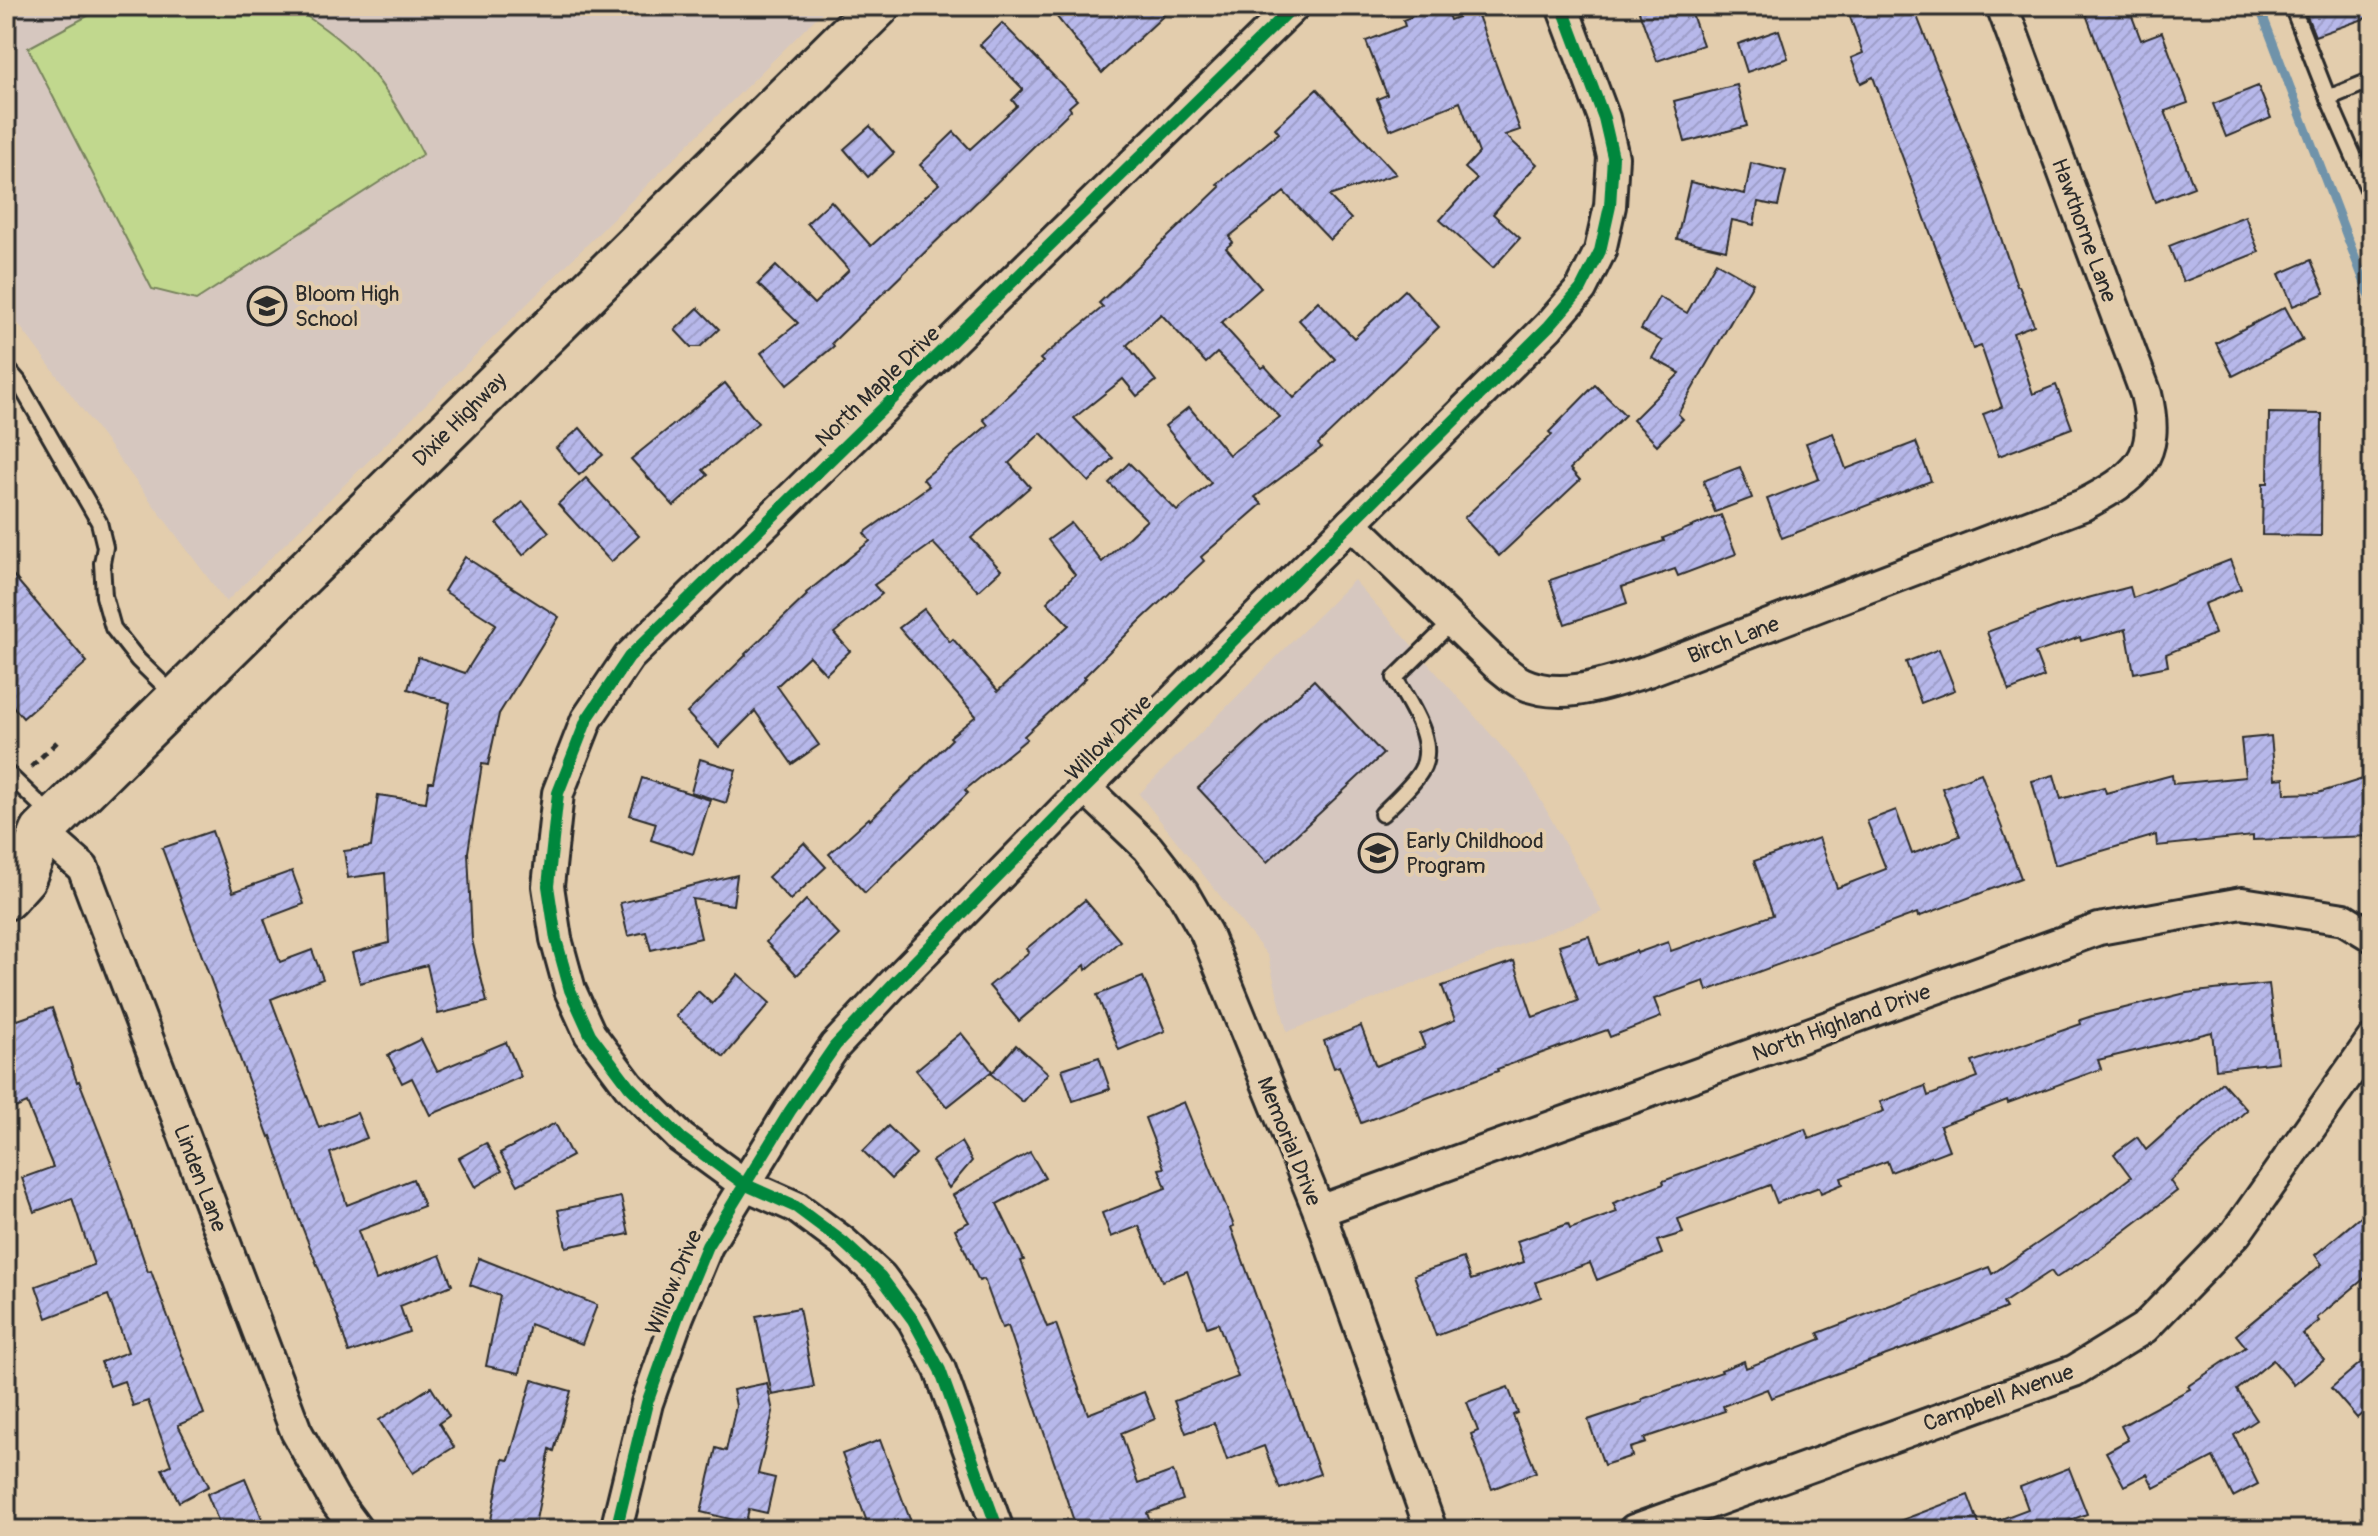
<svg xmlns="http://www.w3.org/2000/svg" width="2378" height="1536" viewBox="0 0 2378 1536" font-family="Pangolin,sans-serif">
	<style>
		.built { fill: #d6c7bf }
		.park { fill: #c1d88e; stroke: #76825c; stroke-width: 2 }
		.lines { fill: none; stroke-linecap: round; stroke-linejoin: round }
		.stream { stroke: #6f93aa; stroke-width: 9 }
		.building { fill: url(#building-hatch); stroke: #2b2b2b; stroke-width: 2 }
		.service-casing { stroke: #2b2b2b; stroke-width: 20 }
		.minor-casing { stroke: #2b2b2b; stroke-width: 36 }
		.secondary-casing { stroke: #2b2b2b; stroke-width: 48 }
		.path { stroke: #2b2b2b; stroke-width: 5; stroke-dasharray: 8 6; stroke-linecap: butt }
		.service { stroke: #e3cdad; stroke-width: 14 }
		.minor { stroke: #e3cdad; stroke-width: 30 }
		.secondary { stroke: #e3cdad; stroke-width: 42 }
		.cycleway-casing { stroke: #e3cdad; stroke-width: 17 }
		.cycleway { stroke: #00873e; stroke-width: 12 }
		.labels { text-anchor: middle; stroke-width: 8; stroke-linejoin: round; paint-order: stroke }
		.street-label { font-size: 22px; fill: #2b2b2b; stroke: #e3cdad }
		.poi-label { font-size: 22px; fill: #2b2b2b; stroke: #e3cdad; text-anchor: start }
	</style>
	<defs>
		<pattern id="building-hatch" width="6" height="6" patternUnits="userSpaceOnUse" patternTransform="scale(2)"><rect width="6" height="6" fill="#b7b8ea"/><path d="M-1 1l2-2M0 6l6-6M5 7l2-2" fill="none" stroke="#9e9ec9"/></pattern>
	</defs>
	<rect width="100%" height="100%" fill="#e3cdad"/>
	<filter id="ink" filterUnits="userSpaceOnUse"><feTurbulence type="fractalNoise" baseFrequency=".0125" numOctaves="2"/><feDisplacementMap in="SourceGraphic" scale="16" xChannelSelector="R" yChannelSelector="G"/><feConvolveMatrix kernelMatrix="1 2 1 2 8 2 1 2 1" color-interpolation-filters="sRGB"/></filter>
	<g filter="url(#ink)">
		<g class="built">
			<path d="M6,6H828L226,602L11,314L6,299Z"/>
			<path d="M1354,580L1527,775L1602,912L1287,1032L1268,956L1139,794Z"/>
		</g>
		<path class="park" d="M106,6H290C360,47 386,83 423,154L196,300L152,289L28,48Z"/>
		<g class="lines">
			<path class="stream" d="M2259,6L2372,302"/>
		</g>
		<g class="building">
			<path d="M1048,6H1174L1102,73Z"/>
			<path d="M1438,6H1445L1450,20L1476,10L1520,130L1505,135L1537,164L1493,214L1520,238L1493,268L1440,220L1477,179L1465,168L1479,153L1460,102L1390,130L1377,99L1387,95L1366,41L1405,26L1403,20Z"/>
			<path d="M1637,6H1689L1703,45L1657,61Z"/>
			<path d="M1846,6H1913L1983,184L2017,286H2019L2034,325L2013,333L2033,394L2056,385L2072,428L1999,456L1983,414L2002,407L1981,346L1973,349L1873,77L1861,83L1851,58L1863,53Z"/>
			<path d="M2083,6H2128L2141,40L2162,32L2188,103L2165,111L2194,187L2155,202Z"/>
			<path d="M2303,6H2372V16L2315,36Z"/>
			<path d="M1002,23L1077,100L1069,107L1071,110L832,343L834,346L787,385L761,353L798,323L758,284L776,266L814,304L849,270L807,223L831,201L871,246L939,184L920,165L954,132L970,149L1017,106L1012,100L1023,89L980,45Z"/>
			<path d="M1779,30L1788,58L1747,72L1738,44Z"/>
			<path d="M1737,85L1747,126L1685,142L1674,101Z"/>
			<path d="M2258,86L2271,118L2226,137L2213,104Z"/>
			<path d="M1317,89L1396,174L1329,196L1351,219L1330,240L1284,192L1229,237L1233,242L1226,248L1261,288L1221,323L1262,368L1265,366L1294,398L1335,359L1299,320L1318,301L1354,338L1405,290L1439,327L1318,444L1321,448L1255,497L1262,504L1201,557L1204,561L1141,620L1084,677L1086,678L1024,736L1027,739L965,790L968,793L865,893L829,854L869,818L870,820L952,739L950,737L976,716L899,628L924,609L950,642L953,639L998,691L1069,625L1047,602L1075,575L1048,540L1071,523L1102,562L1147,520L1109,483L1129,463L1177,511L1211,483L1165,426L1189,407L1229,455L1280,417L1217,353L1206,363L1161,314L1127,345L1156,381L1137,396L1123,379L1074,418L1113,458L1089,482L1041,433L1009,463L1030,487L971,538L1001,570L978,591L933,543L874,585L882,594L834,633L850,651L826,674L809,656L777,686L819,745L792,764L755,711L719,747L687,713L746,655L745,654L807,595L806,593L870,541L864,533L929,486L923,479L988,425L983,419L1043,362L1040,359L1103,307L1099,303L1220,187L1217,184L1279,133L1275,128Z"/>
			<path d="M870,126L894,153L868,177L844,149Z"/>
			<path d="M1751,163L1786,171L1778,206L1758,202L1754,225L1732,220L1726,250L1677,239L1690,182L1745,194Z"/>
			<path d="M2245,216L2259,252L2183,282L2169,246Z"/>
			<path d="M2311,260L2325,293L2293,306L2279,274Z"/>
			<path d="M1716,262L1753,283L1678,414L1683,419L1657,445L1633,420L1680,373L1652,358L1662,341L1641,329L1659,297L1687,313Z"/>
			<path d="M2285,307L2303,340L2233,376L2216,343Z"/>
			<path d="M698,308L719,329L700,347H691L675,330Z"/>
			<path d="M725,383L758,423L703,470L708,475L674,506L631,459Z"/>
			<path d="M1595,385L1625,415L1570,469L1580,480L1499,556L1464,518L1552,435L1549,432Z"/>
			<path d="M2269,413L2322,414L2321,536L2262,535L2263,483H2268Z"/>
			<path d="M580,428L603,455L579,475L556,448Z"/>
			<path d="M1833,433L1846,469L1916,442L1931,481L1782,538L1767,499L1819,479L1806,443Z"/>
			<path d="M1740,467L1752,498L1715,512L1703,481Z"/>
			<path d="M586,478L639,536L611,562L558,504Z"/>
			<path d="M523,502L549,532L523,555L497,524Z"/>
			<path d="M1721,515L1736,554L1678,576L1675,569L1622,587L1627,603L1565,624L1550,580L1664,541L1663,538Z"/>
			<path d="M465,557L559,617L499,714L488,765L482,764L468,852L472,940L487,1002L438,1014L427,965L360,983L352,953L389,943L385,873L348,878L344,851L371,847L378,795L426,802L429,782H433L450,703L408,689L418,657L465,673L496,624L444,591Z"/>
			<path d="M2230,560L2241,589L2204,604L2215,634L2166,654L2168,666L2134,673L2126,629L2081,641L2080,637L2035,653L2044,677L2009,691L1987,632L2057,606L2130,587L2133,598Z"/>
			<path d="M6,567L87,662L23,718L6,698Z"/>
			<path d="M1939,649L1955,690L1921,703L1906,662Z"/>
			<path d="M1314,680L1383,754L1267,862L1198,788Z"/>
			<path d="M2271,736L2275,779L2284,778L2285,794L2318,793L2366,778L2372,798V836L2253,840V836L2157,846L2156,835L2055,865L2032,781L2054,775L2061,799L2104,787L2106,793L2172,775L2173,784L2245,777L2241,739Z"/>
			<path d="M700,759L736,770L726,803L691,792Z"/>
			<path d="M1981,773L2021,878L1918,917L1917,913L1707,991L1704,981L1654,999L1661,1017L1610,1037L1607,1030L1497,1069L1498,1071L1361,1123L1339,1066L1334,1068L1324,1041L1361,1026L1376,1066L1425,1047L1420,1034L1455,1020L1442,986L1514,961L1533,1017L1578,1001L1559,945L1589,936L1598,965L1636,951L1637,953L1668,942L1671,951L1773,915L1754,861L1819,838L1837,888L1886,869L1867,821L1896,810L1912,854L1960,836L1942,788Z"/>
			<path d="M642,778L710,800L693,854L651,840L656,823L630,815Z"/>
			<path d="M212,831L233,892L292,871L304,904L264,919L280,962L312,950L323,979L271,999L319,1128L357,1113L367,1138L330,1153L347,1205L413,1179L424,1206L358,1231L376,1280L440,1255L452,1285L400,1306L409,1332L349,1353L338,1318L297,1214L271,1136L269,1137L162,848Z"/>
			<path d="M804,843L826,867L790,900L768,877Z"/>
			<path d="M737,875L733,905L692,899L701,938L651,950L646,932L628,936L620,903Z"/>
			<path d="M806,900L839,935L797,975L766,942Z"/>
			<path d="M1085,900L1120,941L1086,970L1085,965L1019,1021L989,986L1029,952L1026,949Z"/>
			<path d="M738,974L770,1003L724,1057L676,1016L698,991L712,1004Z"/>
			<path d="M1143,977L1165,1031L1119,1050L1097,995Z"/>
			<path d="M2269,984L2278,1062L2216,1069L2212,1032L2098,1060L2101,1069L2008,1103L2007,1100L1940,1126L1949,1150L1891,1172L1887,1161L1841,1178L1843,1184L1821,1193L1819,1187L1777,1203L1770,1185L1678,1219L1683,1233L1657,1241L1662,1254L1597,1280L1590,1263L1536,1282L1541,1297L1436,1336L1414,1275L1463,1258L1471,1280L1524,1262L1517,1241L1568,1224L1570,1229L1617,1212L1613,1203L1664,1184L1663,1181L1805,1129L1809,1139L1884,1111L1880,1102L1925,1086L1928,1096L1978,1077L1972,1062L2081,1024L2080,1020L2092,1016L2186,993Z"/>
			<path d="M52,1008L77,1082L79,1081L112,1165L148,1272L151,1271L204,1414L178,1425L209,1486L179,1502L162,1469L171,1465L148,1401L133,1406L124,1381L110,1386L101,1362L128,1352L108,1295L47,1318L36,1286L94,1265L72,1198L34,1212L22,1178L53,1167L27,1103L6,1112V1024Z"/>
			<path d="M961,1033L992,1071L947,1107L916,1070Z"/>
			<path d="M421,1039L437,1071L506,1042L521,1077L430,1115L412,1078L402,1083L388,1055Z"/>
			<path d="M1016,1045L1048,1073L1023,1102L991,1074Z"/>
			<path d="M1099,1057L1110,1089L1073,1101L1062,1069Z"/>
			<path d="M2222,1082L2247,1110L2170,1181L2177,1191L2101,1249L2056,1278L2051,1271L2003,1303L2006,1308L1951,1331L1771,1398L1767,1389L1723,1406L1725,1411L1644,1438L1646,1443L1630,1448L1632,1456L1604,1465L1588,1420L1642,1402V1399L1722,1372L1721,1370L1744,1361L1746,1368L1821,1339L1818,1333L1989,1267L1992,1274L2096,1204L2131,1177L2114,1154L2137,1137L2146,1150Z"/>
			<path d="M1184,1102L1234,1226L1231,1227L1320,1474L1280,1489L1264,1446L1227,1460L1214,1423L1186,1433L1174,1401L1238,1377L1218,1323L1207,1327L1187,1271L1162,1281L1139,1226L1111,1237L1102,1213L1166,1188L1159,1169L1164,1168L1145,1118Z"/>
			<path d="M555,1123L572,1156L518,1185L500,1153Z"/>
			<path d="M888,1126L916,1154L891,1179L863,1151Z"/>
			<path d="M961,1142L972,1161L949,1188L932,1161Z"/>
			<path d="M486,1143L502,1171L475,1187L459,1158Z"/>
			<path d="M1030,1152L1045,1178L997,1204L1024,1260L1021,1261L1047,1327L1056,1324L1088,1414L1144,1392L1155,1419L1121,1433L1138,1484L1173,1471L1183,1500L1147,1513L1153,1530H1077L1008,1326L1002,1328L984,1279L979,1281L955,1229L969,1222L953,1195Z"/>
			<path d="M621,1197L629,1234L566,1247L558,1210Z"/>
			<path d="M2372,1207V1272L2317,1318L2319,1321L2303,1334L2324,1360L2294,1385L2273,1360L2237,1390L2257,1420L2234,1435L2258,1484L2233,1497L2213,1457L2154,1488L2147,1474L2124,1486L2106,1452L2128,1440L2121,1426L2190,1389L2188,1386L2246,1347L2236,1335L2322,1264L2315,1255Z"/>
			<path d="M479,1258L597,1305L582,1344L530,1324L520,1373L486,1366L500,1296L470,1285Z"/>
			<path d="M799,1308L814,1387L772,1395L756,1316Z"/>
			<path d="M2372,1353V1405L2357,1418L2331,1388Z"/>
			<path d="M532,1380L571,1391L554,1451L550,1449L534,1530H489L503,1459L509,1460Z"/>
			<path d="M767,1383L773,1412L758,1474L775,1478L767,1513L749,1509L746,1523L701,1512L716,1448L726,1451L736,1406L733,1390Z"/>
			<path d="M431,1387L449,1416L439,1423L454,1447L413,1473L379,1420Z"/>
			<path d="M1508,1387L1518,1413L1513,1415L1536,1472L1492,1489L1471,1434L1478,1431L1467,1402Z"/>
			<path d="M880,1440L914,1530H870L842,1454Z"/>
			<path d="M2069,1468L2087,1514L2044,1530H1881V1528L1968,1495L1980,1527L2028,1509L2020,1487Z"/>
			<path d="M245,1478L267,1530H222L207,1494Z"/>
		</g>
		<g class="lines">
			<g class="service-casing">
				<g id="service">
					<path d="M2292,6L2328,98L2372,80"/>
					<path d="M2328,98L2372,198"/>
					<path d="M6,367L18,381L99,522L105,547L102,563L104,596L113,628L138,660L176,697"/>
					<path d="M6,772L52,816"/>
					<path d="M1382,814C1394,802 1413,785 1421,771C1438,742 1409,704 1395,678L1452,622"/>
				</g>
			</g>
			<g class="minor-casing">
				<g id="minor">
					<path d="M1351,523L1496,664C1504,670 1513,679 1522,683C1562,702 1608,683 1648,671L2083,505C2136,477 2162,459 2146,394L2002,6"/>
					<path d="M1085,788L1148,848L1183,893L1206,933L1319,1211L1431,1530"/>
					<path d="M42,832L83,868L296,1431L334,1499L357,1530"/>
					<path d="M1319,1211L2099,929L2242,903L2344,919L2372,936"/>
					<path d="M616,1530L647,1403L678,1316L707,1246L790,1111L835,1046L892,985L1085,788L1549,326L1581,289L1600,251L1610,206L1613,157L1604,118L1562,6"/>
					<path d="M998,1530L940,1370L913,1320L881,1277L843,1242L796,1207L744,1184L681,1138L629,1086L590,1034L570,990L556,939L548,886L558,793L587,719L629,657L1294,6"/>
					<path d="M1634,1530L2074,1371L2144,1328L2236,1233L2372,1040"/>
				</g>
			</g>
			<g class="secondary-casing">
				<path id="secondary" d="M6,898L24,878L42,832L878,6"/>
			</g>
			<path class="path" d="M31,767L58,741"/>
			<use href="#service" class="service"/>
			<use href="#minor" class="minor"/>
			<use href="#secondary" class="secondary"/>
			<g class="cycleway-casing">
				<g id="cycleway">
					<path d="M616,1530L647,1403L678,1316L707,1246L790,1111L835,1046L892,985L1085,788L1549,326L1581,289L1600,251L1610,206L1613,157L1604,118L1562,6"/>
					<path d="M998,1530L940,1370L913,1320L881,1277L843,1242L796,1207L744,1184L681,1138L629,1086L590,1034L570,990L556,939L548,886L558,793L587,719L629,657L1294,6"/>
				</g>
			</g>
			<use href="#cycleway" class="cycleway"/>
		</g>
	</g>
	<defs>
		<g id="school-ring" transform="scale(2)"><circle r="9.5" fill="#e3cdad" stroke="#2b2b2b" stroke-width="1.5"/><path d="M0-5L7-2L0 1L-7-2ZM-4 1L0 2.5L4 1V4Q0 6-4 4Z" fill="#2b2b2b"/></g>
	</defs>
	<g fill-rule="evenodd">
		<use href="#school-ring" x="267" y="306"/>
		<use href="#school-ring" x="1378" y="853"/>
	</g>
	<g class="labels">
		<g class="street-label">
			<text transform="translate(2085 230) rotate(70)" y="8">Hawthorne Lane</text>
			<text transform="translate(877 386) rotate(-44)" y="8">North Maple Drive</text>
			<text transform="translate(459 419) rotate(-45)" y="8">Dixie Highway</text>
			<text transform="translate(1733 639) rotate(-21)" y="8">Birch Lane</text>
			<text transform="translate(1108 737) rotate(-45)" y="8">Willow Drive</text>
			<text transform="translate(1841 1022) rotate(-20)" y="8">North Highland Drive</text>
			<text transform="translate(1290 1141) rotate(68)" y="8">Memorial Drive</text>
			<text transform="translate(201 1178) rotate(69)" y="8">Linden Lane</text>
			<text transform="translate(673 1282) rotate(-67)" y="8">Willow Drive</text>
			<text transform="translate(1998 1397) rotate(-20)" y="8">Campbell Avenue</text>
		</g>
		<g class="poi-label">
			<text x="295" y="301">Bloom High<tspan x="295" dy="25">School</tspan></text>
			<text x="1406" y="848">Early Childhood<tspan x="1406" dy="25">Program</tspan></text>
		</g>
	</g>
	<rect width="2378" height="1536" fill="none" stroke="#e3cdad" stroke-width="32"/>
	<rect x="16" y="16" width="2346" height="1504" fill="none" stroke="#2b2b2b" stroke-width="3" filter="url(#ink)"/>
</svg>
